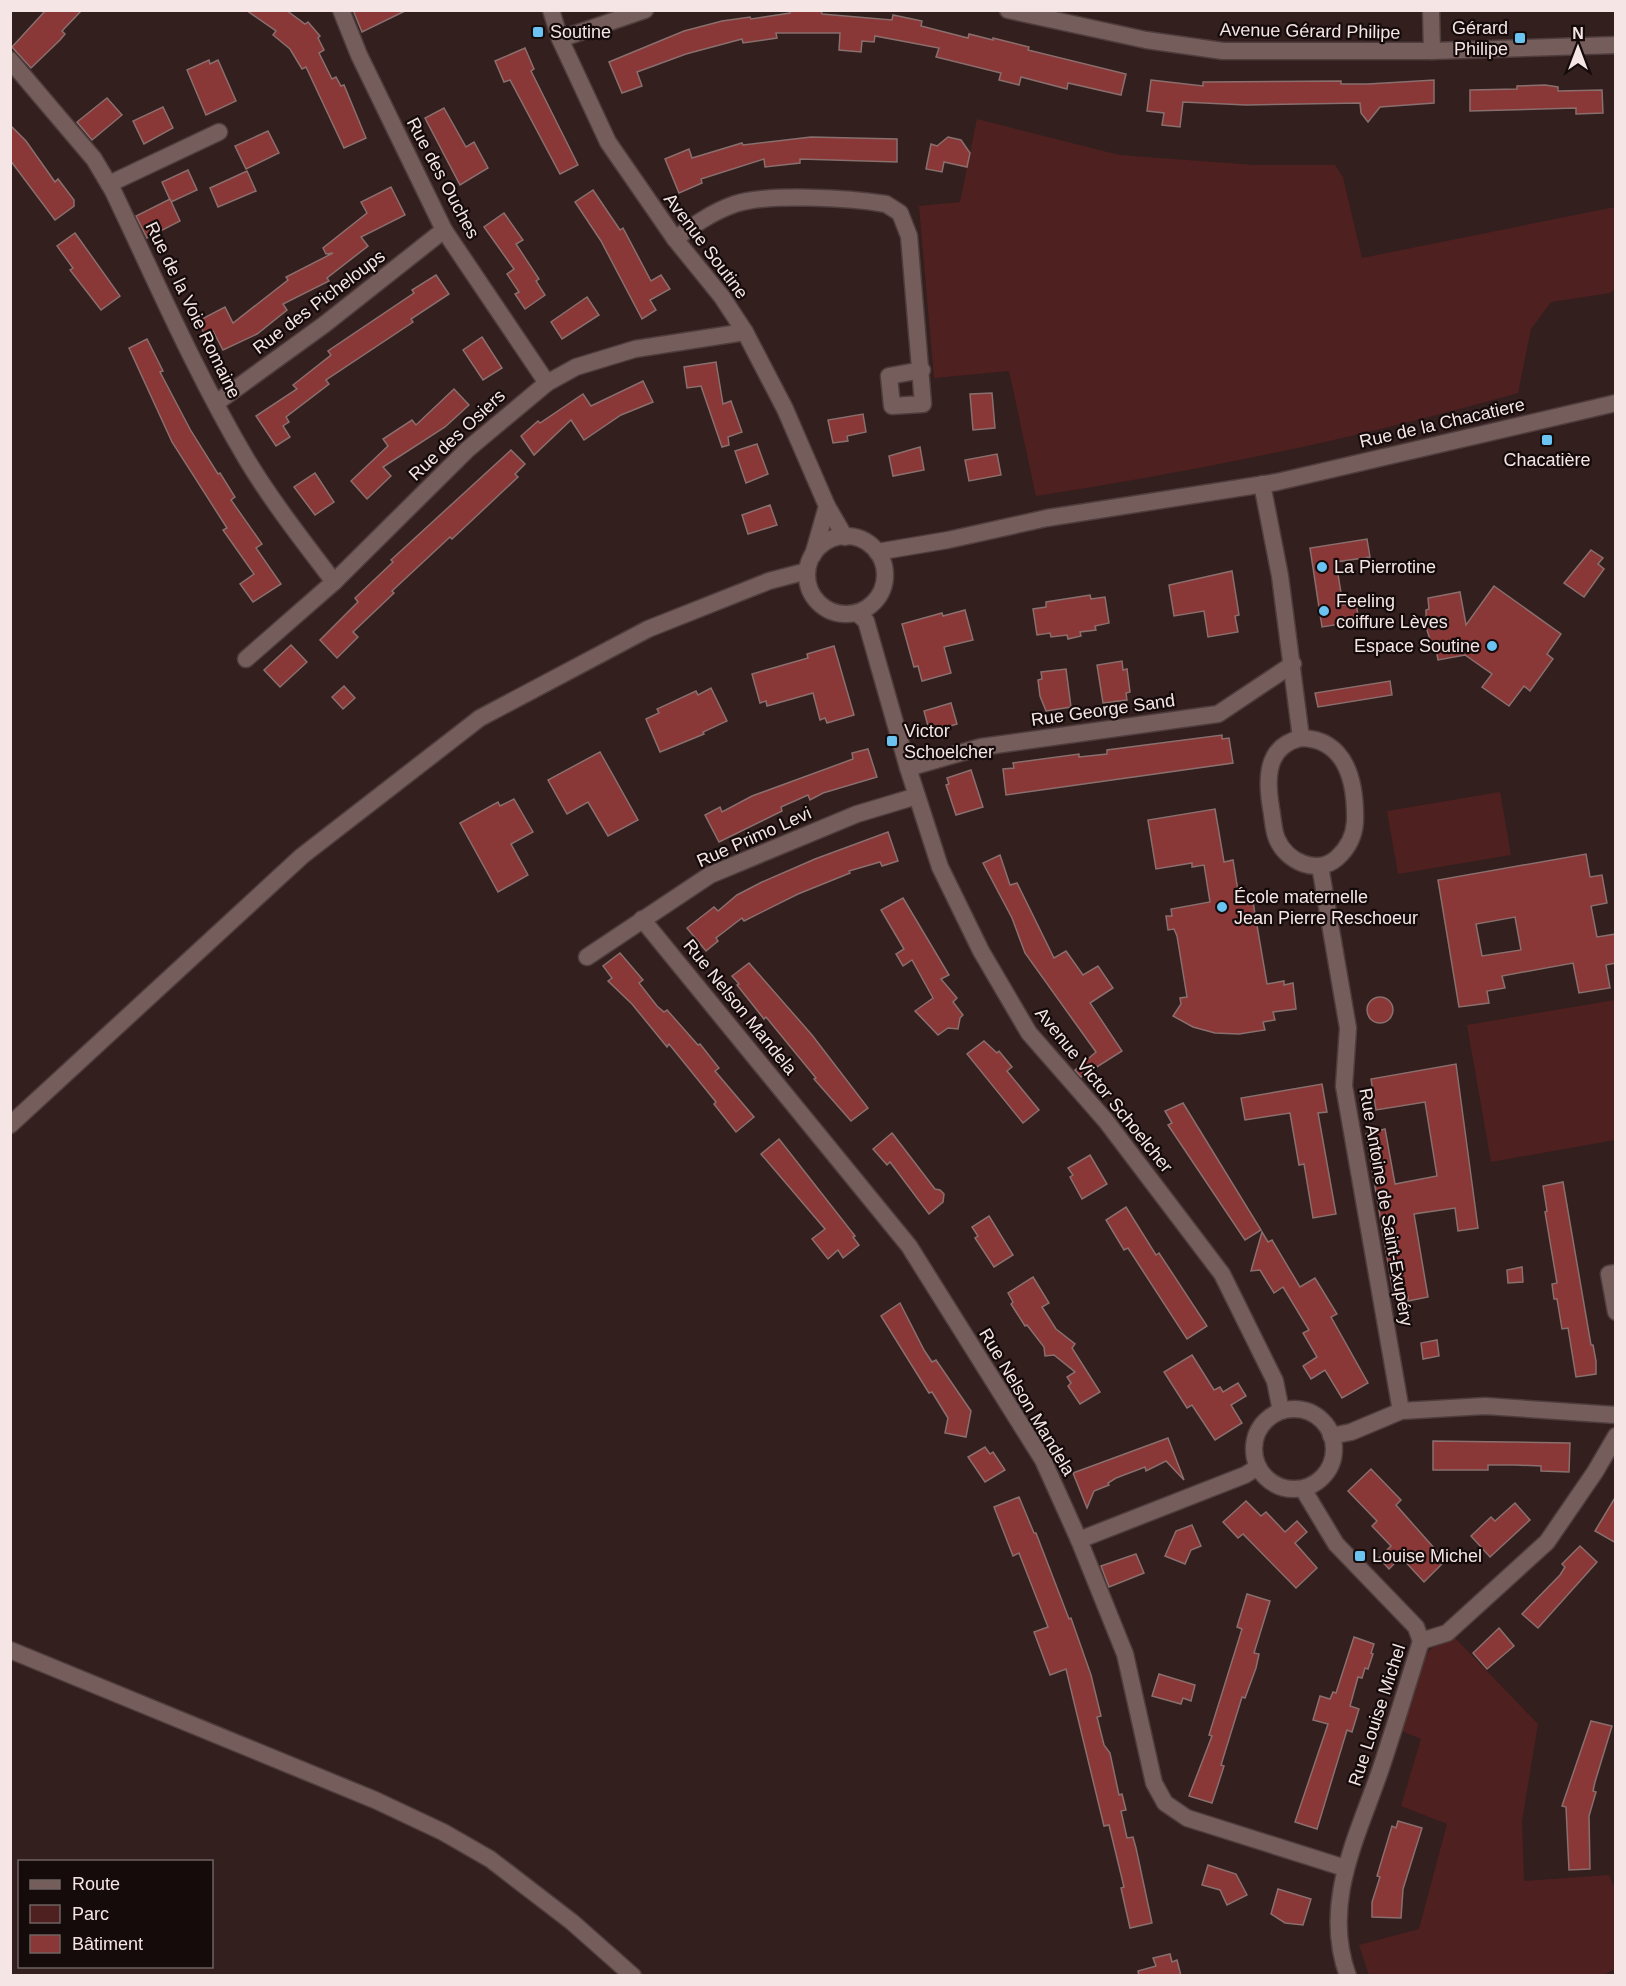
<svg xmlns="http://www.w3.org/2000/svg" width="1626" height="1986" viewBox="0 0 1626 1986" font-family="Arial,sans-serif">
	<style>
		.green { fill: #4f2020 }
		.building { fill: #8a3737; stroke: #896f6d; stroke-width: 1.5; fill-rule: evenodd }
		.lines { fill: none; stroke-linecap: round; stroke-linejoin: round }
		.minor-casing { stroke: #4f3d3d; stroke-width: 19 }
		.tertiary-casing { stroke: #4f3d3d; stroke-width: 19 }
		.minor { stroke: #755d5b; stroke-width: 16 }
		.tertiary { stroke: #755d5b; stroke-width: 16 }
		.poi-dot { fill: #6ac3f1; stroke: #150b0b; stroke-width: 2 }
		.labels { text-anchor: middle; stroke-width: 4.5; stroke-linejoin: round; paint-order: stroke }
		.poi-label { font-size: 18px; fill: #f5e6e5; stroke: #150b0b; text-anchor: start }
		.street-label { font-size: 18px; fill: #f5e6e5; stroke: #150b0b }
	</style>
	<rect width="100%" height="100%" fill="#331f1e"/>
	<g class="green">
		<path d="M977,119L1119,155L1255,165H1335L1343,177L1362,258L1615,207V289L1610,293L1551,302L1531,329L1518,393C1360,438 1198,471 1036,496L1009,371L934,378L919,206L960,202Z"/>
		<path d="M1500,792L1511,855L1398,874L1387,811Z"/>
		<path d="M1615,1000V1140L1491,1162L1467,1025Z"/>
		<path d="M1454,1637L1538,1724L1522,1821L1524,1881L1609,1875L1615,1889V1969L1602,1976L1369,1975L1359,1945L1419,1929L1447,1824L1401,1806L1421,1739L1402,1731L1423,1657L1435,1645Z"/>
	</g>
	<g class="building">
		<path d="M46,10H82L62,31L65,34L60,40L31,68L12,47Z"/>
		<path d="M246,10H286L305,24L308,22L320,36L318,38L324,50L319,53L332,79L336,77L341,86L344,85L366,138L344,148L306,67L302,69L290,49L273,35L276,31Z"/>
		<path d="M353,10H407L362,32Z"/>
		<path d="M790,10H821L822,14L892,20L893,15L922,21L921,26L968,38L969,34L993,40V38L1029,47L1028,50L1126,74L1121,95L1068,83L1067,89L1021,77L1019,85L999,80L1001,73L936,57L939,48L875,36L874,42L862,41L861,52L839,50L840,33H776L777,38L743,43L742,39L686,54L637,72L642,86L622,93L609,62L684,31L722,21L750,17L751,19L790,13Z"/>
		<path d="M525,48L534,69L531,71L578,165L560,174L510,80L504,82L495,61Z"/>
		<path d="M209,60L210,64L218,60L236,101L206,115L187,70Z"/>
		<path d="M1151,80L1203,86V82L1341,81V84H1368L1434,80V103L1380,107L1368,122L1361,113L1360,103L1246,105L1183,102L1180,127L1162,125L1164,113L1147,111Z"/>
		<path d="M1545,85L1558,87V91L1602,90L1603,113L1576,114V108L1470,111V90L1517,89V86Z"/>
		<path d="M107,98L122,115L92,140L77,122Z"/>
		<path d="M163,107L173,128L144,144L133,121Z"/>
		<path d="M444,108L466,147L474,142L488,168L460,185L425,118Z"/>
		<path d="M10,125L26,141L55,182L58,179L74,200V206L55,220L10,160Z"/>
		<path d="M268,131L279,153L246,169L235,146Z"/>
		<path d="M811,137L897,139V162L800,159V163L765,167L764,159L701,179L702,183L679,193L665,159L689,149L692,158L742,143L743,145Z"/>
		<path d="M948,137L961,140L970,153L967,167L944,162L942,172L926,169L931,144L937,146Z"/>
		<path d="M188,170L197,190L171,202L162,182Z"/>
		<path d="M247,171L256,191L218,207L210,188Z"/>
		<path d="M391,187L405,215L361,237L368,246L327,278L329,281L283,304L287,310L257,334L223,350L213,331L205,335L198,321L225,307L233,323L288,280L286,277L333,253L326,254L323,248L367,213L361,202Z"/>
		<path d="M593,190L620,230L623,228L651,281L661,275L670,289L650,300L656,310L642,319L601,241L575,202Z"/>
		<path d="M170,199L180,221L147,238L136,216Z"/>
		<path d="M504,213L523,240L516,244L539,279L536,281L545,295L525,309L515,294L519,292L507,274L514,269L484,227Z"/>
		<path d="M75,233L120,296L101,310L70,270L73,268L57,246Z"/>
		<path d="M436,275L449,294L411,319L413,322L326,380L329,384L286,417L289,422L283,426L290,437L276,446L256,416L297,389L293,385L331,355L328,351L414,293L412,290Z"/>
		<path d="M587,297L599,315L562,339L551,322Z"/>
		<path d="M482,337L502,368L483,380L463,350Z"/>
		<path d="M147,339L163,371L160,372L191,431L218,474L220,473L235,497L231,500L262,544L256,548L281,584L253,602L240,584L254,574L223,530L227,528L172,442L129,348Z"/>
		<path d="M716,362L723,404L731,401L742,432L728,437L729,445L722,447L701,386L687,388L684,367Z"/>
		<path d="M643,381L653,402L621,415L584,440L571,420L534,455L521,436L538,421L540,423L583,394L591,406Z"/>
		<path d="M454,389L469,405L445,427L383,467L391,476L367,499L351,481L388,446L383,439L412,420L416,425Z"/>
		<path d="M992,393L995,428L973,430L970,394Z"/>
		<path d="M863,414L866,432L847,436L848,441L833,443L828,420Z"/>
		<path d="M757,444L768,474L746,483L735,451Z"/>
		<path d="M920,447L924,470L893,476L889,456Z"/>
		<path d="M511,450L525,464L515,474L518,477L452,539L450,537L392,591L394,593L353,632L358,637L337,658L320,640L358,602L355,598L393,562L391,560Z"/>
		<path d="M997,454L1001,475L969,481L965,460Z"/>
		<path d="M315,473L334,502L315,515L294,487Z"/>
		<path d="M770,505L777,525L748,534L742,515Z"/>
		<path d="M1367,539L1370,557L1336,562L1343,605L1356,603L1359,621L1322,627L1310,548Z"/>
		<path d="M1591,550L1603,558L1598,564L1604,569L1584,597L1564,583Z"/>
		<path d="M1232,571L1239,615L1235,616L1238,632L1208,637L1204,611L1174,616L1169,585Z"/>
		<path d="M1494,586L1561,634L1547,654L1553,659L1530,691L1524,686L1509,706L1482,687L1492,674L1465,655L1438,660L1436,649H1433L1426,627V610L1429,609L1428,598L1460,592L1466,625Z"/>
		<path d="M1090,595L1091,599L1105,597L1109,623L1095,626L1096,630L1080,632L1081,636L1068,639L1067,635L1051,637L1050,633L1037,635L1033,609L1046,607V602Z"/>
		<path d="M965,610L973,640L944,647L951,673L922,681L918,666L914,667L902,624L942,613L943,616Z"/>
		<path d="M291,645L307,662L280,687L264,670Z"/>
		<path d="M834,646L854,715L827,723L825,718L820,720L813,693L767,706L766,701L760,703L752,674L808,658L807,654Z"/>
		<path d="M1122,661L1123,670L1127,669L1130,692L1126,693L1127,700L1103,703L1097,665Z"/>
		<path d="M1066,669L1071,707L1046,711L1040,696L1038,680L1042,679L1041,672Z"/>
		<path d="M1390,681L1392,695L1318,707L1315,693Z"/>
		<path d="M344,686L355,698L343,709L332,697Z"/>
		<path d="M711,688L727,721L703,732L704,734L660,752L646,719L659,713L657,709L696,691L698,695Z"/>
		<path d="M951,703L957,724L934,731L933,724L928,726L924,711Z"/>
		<path d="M1222,735V739L1229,738L1233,763L1006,795L1003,769L1014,768L1013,763L1079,754V757L1107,754V750Z"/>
		<path d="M868,749L877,777L823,793L810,800L808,795L781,807L782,811L719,842L705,815L720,807L722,812L752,796L853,759L852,753Z"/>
		<path d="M600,752L638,820L608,836L588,802L567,814L548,780Z"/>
		<path d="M971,770L983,807L956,815L946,785L949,784L947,778Z"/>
		<path d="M514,799L533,832L511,844L528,875L498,892L460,823L498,802L500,806Z"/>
		<path d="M1215,809L1224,862L1233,860L1239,897L1243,896L1244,903L1253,902L1267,984L1284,981V985L1293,983L1296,1009L1273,1012L1275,1020L1263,1022L1265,1030L1239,1034L1215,1033L1193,1027L1173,1016L1181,1004L1180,998L1187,997L1177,936L1174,929L1168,930L1166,916H1172L1171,909L1210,902L1204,865L1192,867V863L1156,869L1148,820Z"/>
		<path d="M888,832L898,861L882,866L880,862L849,871L850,873L798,894L744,921L742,918L716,938L718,941L706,951L687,928L714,907L718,911L737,895L762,882L815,859Z"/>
		<path d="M1586,854L1590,877L1602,875L1607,903L1591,906L1597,937L1616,934V963L1606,965L1610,988L1579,993L1573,963L1502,976L1505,988L1487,991L1489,1003L1459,1007L1438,880ZM1515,917L1521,950L1482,956L1476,924Z"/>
		<path d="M1000,855L1010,885L1017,883L1054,958L1066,951L1083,975L1098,966L1113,988L1090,1003L1122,1051L1081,1077L1075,1070L1096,1052L1025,953L1012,918L983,863Z"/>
		<path d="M903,898L949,975L941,979L957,998L953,1002L963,1015L960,1018L958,1029L948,1028L938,1035L915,1011L933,998L912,960L903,966L896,954L904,949L881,910Z"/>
		<path d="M620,953L643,980L639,983L657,1006L664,1012L667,1010L698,1045L700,1044L719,1068L715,1071L754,1117L736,1132L714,1104L716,1102L669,1044L667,1047L632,1004L608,981L612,978L603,966Z"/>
		<path d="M749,963L812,1035L868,1108L851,1121L814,1079L816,1078L766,1017L764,1019L737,985L739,984L732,976Z"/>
		<circle cx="1380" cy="1010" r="13"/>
		<path d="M984,1041L997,1053L999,1051L1012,1067L1007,1071L1039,1110L1023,1123L967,1054Z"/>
		<path d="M1456,1064L1478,1228L1458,1231L1455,1208L1414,1214L1428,1297L1408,1301V1296L1394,1298L1366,1134L1385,1129L1395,1184L1437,1176L1425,1102L1376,1110L1371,1079Z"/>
		<path d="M1322,1084L1327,1112L1318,1113L1336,1214L1313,1218L1304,1164L1299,1165L1290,1113L1245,1120L1241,1098Z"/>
		<path d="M1183,1103L1261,1230L1245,1240L1168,1125L1172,1123L1165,1111Z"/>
		<path d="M892,1133L935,1189L940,1190L944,1194L943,1202L929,1214L890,1162L887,1165L873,1149Z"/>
		<path d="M779,1139L855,1236L853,1237L859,1245L843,1258L838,1250L828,1259L812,1239L825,1229L761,1154Z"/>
		<path d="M1090,1155L1107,1184L1082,1199L1070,1177L1073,1175L1068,1168Z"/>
		<path d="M1563,1182L1591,1345H1593L1596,1361V1374L1576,1377L1568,1328L1562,1329L1557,1299H1554L1552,1284L1557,1283L1545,1212L1547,1211L1543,1186Z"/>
		<path d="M1126,1207L1156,1255L1159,1253L1207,1326L1187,1339L1128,1248L1124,1250L1106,1220Z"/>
		<path d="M989,1216L1013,1255L994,1267L975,1238L978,1236L972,1227Z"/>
		<path d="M1262,1232L1268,1242L1272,1240L1300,1287L1315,1278L1337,1314L1331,1317L1368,1383L1342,1398L1325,1370L1311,1379L1303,1366L1317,1357L1303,1333L1309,1330L1283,1287L1274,1293L1260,1270L1251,1271Z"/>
		<path d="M1522,1267L1523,1282L1508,1283L1507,1270Z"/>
		<path d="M1033,1277L1049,1303L1042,1307L1056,1329L1075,1344L1072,1348L1100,1392L1080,1404L1068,1386L1071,1383L1067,1377L1075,1372L1054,1355L1045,1356L1044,1347L1027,1325L1025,1326L1011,1304L1013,1302L1008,1293Z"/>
		<path d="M900,1303L924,1350L932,1362L936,1360L971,1411L966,1437L945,1433L948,1418L932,1392L929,1393L881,1316Z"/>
		<path d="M1437,1340L1439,1356L1423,1359L1421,1343Z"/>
		<path d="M1192,1355L1214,1390L1220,1387L1223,1392L1238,1383L1246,1396L1231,1405L1242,1423L1215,1440L1192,1405L1187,1408L1164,1372Z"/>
		<path d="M1168,1438L1184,1480L1166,1461L1146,1471L1145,1467L1116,1478L1108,1483L1109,1485L1094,1491L1087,1508L1073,1473Z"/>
		<path d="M1433,1441L1570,1443L1569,1472L1541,1471V1466L1515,1465H1488V1470H1433Z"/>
		<path d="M985,1447L990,1454L993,1452L1005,1470L985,1482L968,1457Z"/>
		<path d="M1371,1469L1401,1500L1396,1505L1442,1557L1439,1560L1442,1564L1424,1582L1401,1557L1389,1569L1379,1558L1391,1546L1372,1526L1377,1521L1348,1491Z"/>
		<path d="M1616,1496V1543L1595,1531Z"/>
		<path d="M1019,1497L1034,1533H1036L1069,1619L1071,1618L1091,1675L1101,1716L1097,1717L1104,1745L1110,1753L1119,1795L1122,1794L1126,1810L1121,1811L1127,1838L1133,1837L1136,1848L1152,1923L1130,1928L1121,1888L1124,1887L1109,1825L1104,1826L1066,1669L1050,1675L1034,1632L1048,1627L1019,1553L1013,1556L994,1507Z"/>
		<path d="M1246,1501L1261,1516L1266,1512L1285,1532L1297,1521L1307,1532L1295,1543L1317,1568L1296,1588L1243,1534L1238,1538L1223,1522Z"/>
		<path d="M1515,1503L1530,1520L1490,1557L1471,1536L1491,1517L1495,1521Z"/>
		<path d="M1192,1525L1201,1546L1191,1550L1185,1564L1165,1556L1176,1531Z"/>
		<path d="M1580,1546L1597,1562L1538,1628L1522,1614L1560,1575L1565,1567L1562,1564Z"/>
		<path d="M1136,1554L1144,1573L1109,1587L1101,1566Z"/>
		<path d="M1247,1594L1270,1601L1254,1653L1259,1654L1256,1668L1245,1698L1242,1697L1221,1765L1224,1766L1212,1803L1189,1796L1212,1736L1209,1735L1242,1629L1237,1627Z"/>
		<path d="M1499,1628L1514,1646L1487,1669L1473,1653Z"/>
		<path d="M1354,1637L1374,1644L1371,1653L1373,1654L1368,1669L1365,1668L1362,1678L1358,1677L1350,1706L1359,1709L1352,1732L1347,1730L1317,1829L1295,1822L1328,1724L1313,1720L1320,1696L1330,1699L1333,1692L1336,1693Z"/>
		<path d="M1159,1674L1195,1685L1191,1701L1183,1698L1181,1704L1152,1696Z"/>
		<path d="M1591,1721L1612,1726L1595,1782L1593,1791L1596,1792L1589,1816L1590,1869L1569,1870L1566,1807L1562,1806Z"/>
		<path d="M1398,1821L1422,1828L1403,1889L1401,1918L1372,1917V1902L1380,1877L1377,1876L1392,1826L1396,1828Z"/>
		<path d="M1208,1865L1236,1874L1247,1895L1227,1905L1220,1890L1202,1885Z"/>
		<path d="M1278,1889L1311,1899L1303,1925L1285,1923L1271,1914Z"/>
		<path d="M1170,1954L1172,1962L1177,1960L1181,1976H1139L1138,1971L1156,1966L1153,1958Z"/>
	</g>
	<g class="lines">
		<g class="minor-casing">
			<g id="minor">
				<path d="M341,10L359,55L444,230L547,383"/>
				<path d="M1008,10L1146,40L1223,51H1432L1616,45"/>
				<path d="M1431,10L1432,51"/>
				<path d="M560,39L645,10"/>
				<path d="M10,60L94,159L113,191C156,281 196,374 247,460C273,503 304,542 334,582"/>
				<path d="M109,184L219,132"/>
				<path d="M675,239C694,225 712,212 735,204C769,193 849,198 886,204L900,213L909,236L923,404L892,406L889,376L922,370"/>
				<path d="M216,403L325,324L444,230"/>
				<path d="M1262,484L1280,576L1301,738"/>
				<path d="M857,613L866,621L908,768L940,867L981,951L1029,1033L1106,1121L1222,1274L1275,1381L1281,1411"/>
				<path d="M246,659L334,582L468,449L547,383L576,367L635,349L745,332"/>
				<path d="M1301,738C1347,739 1356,783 1355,822C1354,837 1347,849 1337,858C1317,876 1286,861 1277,839C1273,830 1273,818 1271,808C1266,778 1266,746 1301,738Z"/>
				<path d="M908,768L981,747L1218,714L1293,664"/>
				<path d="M1320,866L1348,1028L1344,1086L1401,1411"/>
				<path d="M642,919L909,1246L1043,1460L1079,1540L1125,1654L1154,1783L1165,1803L1187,1818L1345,1868"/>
				<path d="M587,957L710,875L857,814L917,796"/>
				<path d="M1616,1273L1609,1274L1616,1312"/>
				<circle cx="1294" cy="1449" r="40"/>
				<path d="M1331,1436L1351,1432L1401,1411L1485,1406L1616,1415"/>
				<path d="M1303,1489L1336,1544L1416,1627L1421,1641"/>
				<path d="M1079,1540L1245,1475L1258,1467"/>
				<path d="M1421,1641L1447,1633L1547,1542L1595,1472L1616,1436"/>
				<path d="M1348,1976C1321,1903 1358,1836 1381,1768C1395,1726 1408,1683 1421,1641"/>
			</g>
		</g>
		<g class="tertiary-casing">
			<g id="tertiary">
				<path d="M551,10L560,39L608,142L675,239L722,297L745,332L785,409L827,506L845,537"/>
				<circle cx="846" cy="575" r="39"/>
				<path d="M877,552L948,540L1047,518L1277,482L1616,403"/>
				<path d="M813,555L827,506"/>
				<path d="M10,1125L302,856L480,718L648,629L769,581L807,571"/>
				<path d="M10,1650L375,1800L443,1832L490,1859L572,1922L633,1976"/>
			</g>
		</g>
		<use href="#minor" class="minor"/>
		<use href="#tertiary" class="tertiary"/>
	</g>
	<g class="poi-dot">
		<rect x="532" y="26" width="12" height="12" rx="3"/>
		<rect x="1514" y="32" width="12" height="12" rx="3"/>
		<rect x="1541" y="434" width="12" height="12" rx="3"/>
		<circle cx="1322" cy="567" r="6"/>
		<circle cx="1324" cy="611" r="6"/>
		<circle cx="1492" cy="646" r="6"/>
		<rect x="886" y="735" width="12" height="12" rx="3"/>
		<circle cx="1222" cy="907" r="6"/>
		<rect x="1354" y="1550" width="12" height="12" rx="3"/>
	</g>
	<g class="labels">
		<g class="poi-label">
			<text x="1508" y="34" text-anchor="end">Gérard<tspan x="1508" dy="21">Philipe</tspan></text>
			<text x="550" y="38">Soutine</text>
			<text x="1547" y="466" text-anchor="middle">Chacatière</text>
			<text x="1334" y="573">La Pierrotine</text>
			<text x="1336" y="607">Feeling<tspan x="1336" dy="21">coiffure Lèves</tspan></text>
			<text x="1480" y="652" text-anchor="end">Espace Soutine</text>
			<text x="904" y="737">Victor<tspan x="904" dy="21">Schoelcher</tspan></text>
			<text x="1234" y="903">École maternelle<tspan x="1234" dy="21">Jean Pierre Reschoeur</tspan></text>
			<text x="1372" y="1562">Louise Michel</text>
		</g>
		<g class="street-label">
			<text transform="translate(1310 31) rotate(1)" y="6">Avenue Gérard Philipe</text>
			<text transform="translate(443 178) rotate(62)" y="6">Rue des Ouches</text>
			<text transform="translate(706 246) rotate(53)" y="6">Avenue Soutine</text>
			<text transform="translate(319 302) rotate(-37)" y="6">Rue des Picheloups</text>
			<text transform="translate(193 310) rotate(64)" y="6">Rue de la Voie Romaine</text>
			<text transform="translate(1442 423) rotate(-13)" y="6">Rue de la Chacatiere</text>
			<text transform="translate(457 435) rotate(-43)" y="6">Rue des Osiers</text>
			<text transform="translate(1103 710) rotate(-8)" y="6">Rue George Sand</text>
			<text transform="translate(754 837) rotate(-24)" y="6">Rue Primo Levi</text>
			<text transform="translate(740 1007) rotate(51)" y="6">Rue Nelson Mandela</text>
			<text transform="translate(1104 1090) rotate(51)" y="6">Avenue Victor Schoelcher</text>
			<text transform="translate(1386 1207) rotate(80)" y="6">Rue Antoine de Saint-Exupéry</text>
			<text transform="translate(1027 1402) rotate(59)" y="6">Rue Nelson Mandela</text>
			<text transform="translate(1377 1715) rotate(-72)" y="6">Rue Louise Michel</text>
		</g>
	</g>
	<rect width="1626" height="1986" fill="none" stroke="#f5e6e5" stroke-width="24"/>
	<rect x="18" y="1860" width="195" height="108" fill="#150b0b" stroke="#6f6362" stroke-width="1.5"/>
	<rect x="30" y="1880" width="30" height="9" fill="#755d5b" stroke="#6f6362" stroke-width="1.5"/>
	<text x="72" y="1890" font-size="18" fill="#f5e6e5">Route</text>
	<rect x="30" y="1905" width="30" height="18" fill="#4f2020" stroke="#6f6362" stroke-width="1.5"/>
	<text x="72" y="1920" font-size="18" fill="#f5e6e5">Parc</text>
	<rect x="30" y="1935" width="30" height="18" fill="#8a3737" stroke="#6f6362" stroke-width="1.5"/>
	<text x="72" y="1950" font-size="18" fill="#f5e6e5">Bâtiment</text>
	<g transform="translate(1578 48)" stroke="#150b0b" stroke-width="4.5" paint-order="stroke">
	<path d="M0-4.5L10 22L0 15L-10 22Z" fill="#f5e6e5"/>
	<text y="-9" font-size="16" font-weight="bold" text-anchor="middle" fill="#f5e6e5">N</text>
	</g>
</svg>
